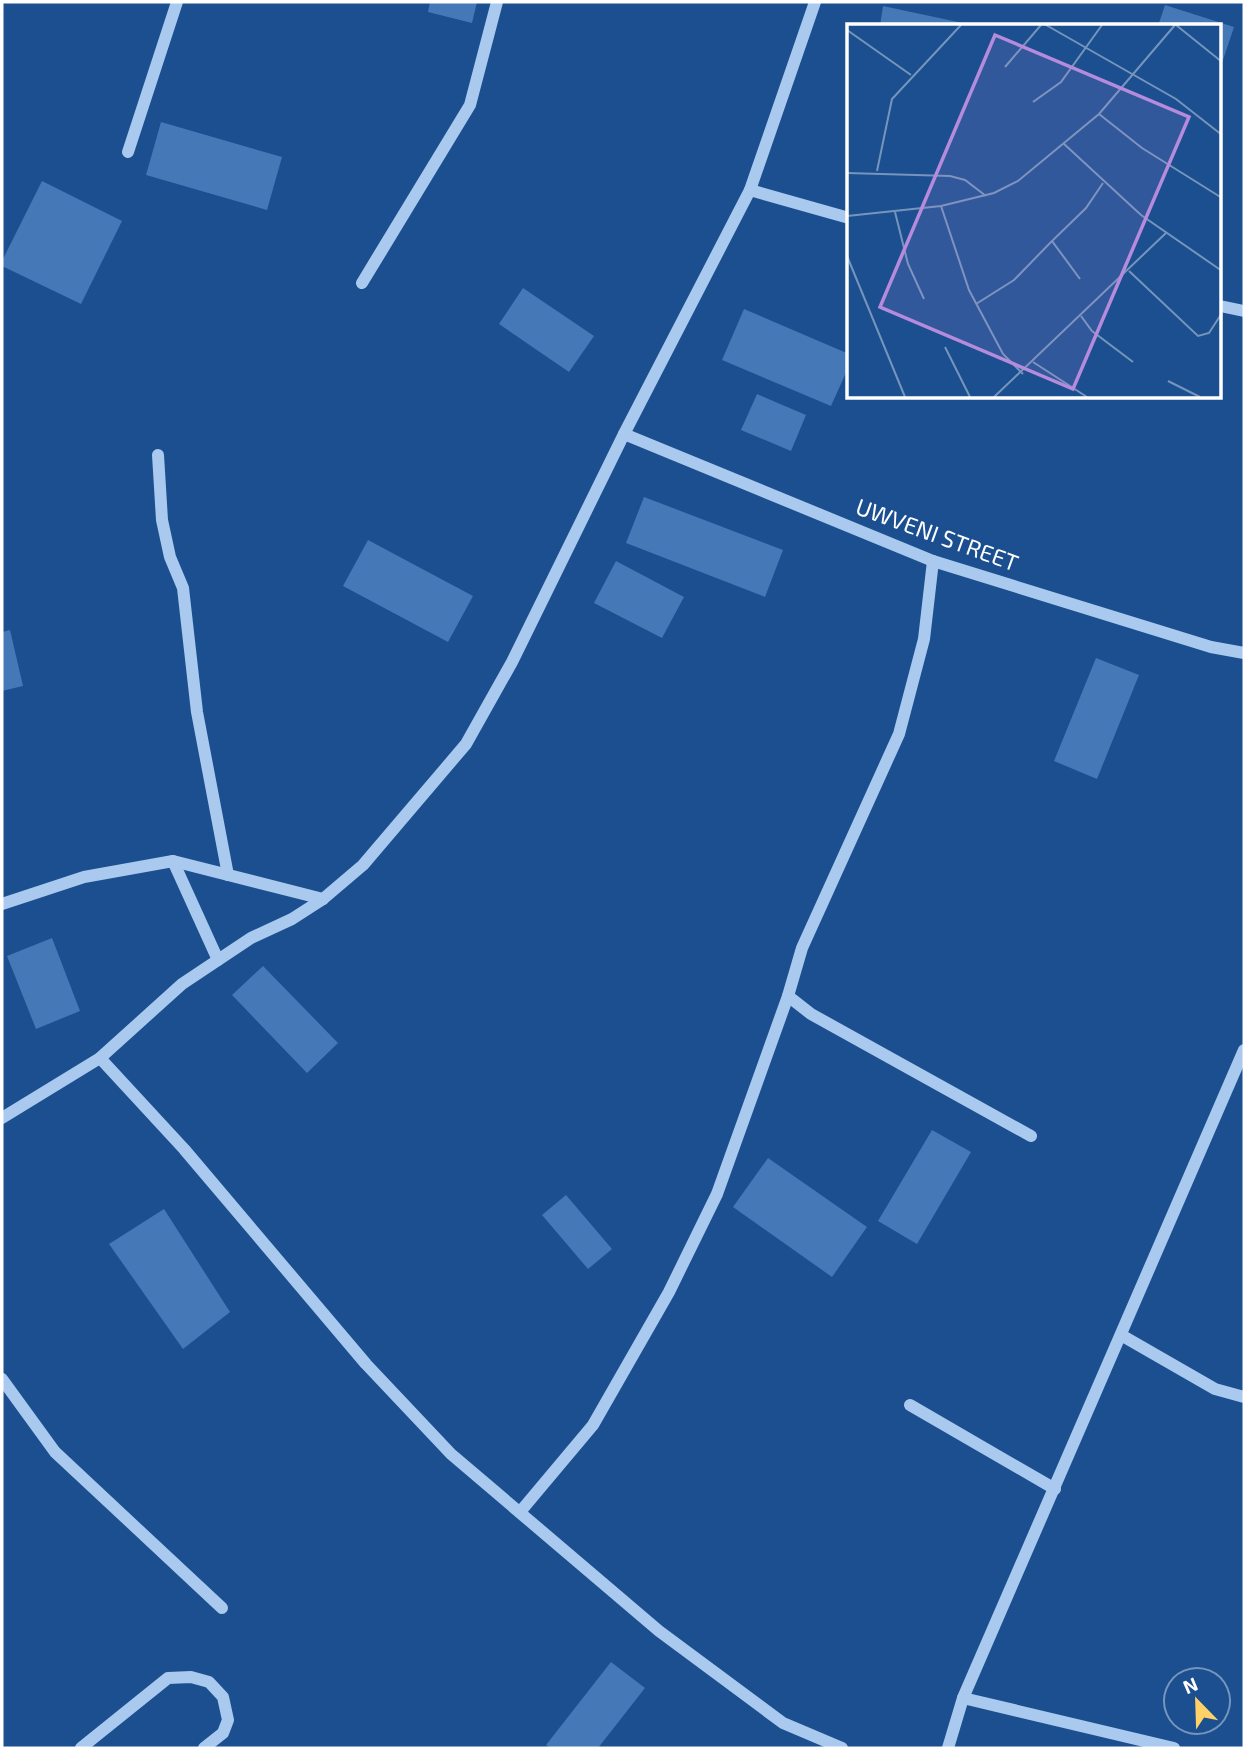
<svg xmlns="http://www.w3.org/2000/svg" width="1246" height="1750" viewBox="0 0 1246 1750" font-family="'Exo 2',sans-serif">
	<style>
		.building { fill: #4478b7 }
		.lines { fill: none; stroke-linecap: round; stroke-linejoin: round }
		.minor { stroke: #a9c9ee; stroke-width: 12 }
		.labels { text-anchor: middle; stroke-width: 5; stroke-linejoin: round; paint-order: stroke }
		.street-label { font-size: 23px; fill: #fff; stroke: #1b4f8f }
		.inset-road { fill: none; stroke: #7695bc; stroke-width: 2 }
		.view { fill: #b68bdc; fill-opacity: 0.15; stroke: #b68bdc; stroke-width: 3.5 }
		.inset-edge { fill: none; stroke: #fff; stroke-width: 3.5 }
	</style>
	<rect width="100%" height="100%" fill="#1b4f8f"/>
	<g class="building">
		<path d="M430,2H477L472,23L428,12Z"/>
		<path d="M1165,5L1234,27L1220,69V26H1158Z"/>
		<path d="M883,6L972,25L971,26H880Z"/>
		<path d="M161,122L282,157L267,210L146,175Z"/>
		<path d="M42,181L122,221L81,304L2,266V261Z"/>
		<path d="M523,288L594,336L569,372L499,324Z"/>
		<path d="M744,309L849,354V366L831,406L722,360Z"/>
		<path d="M757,394L806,415L791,451L741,430Z"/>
		<path d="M644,497L783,550L765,597L626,543Z"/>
		<path d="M368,540L473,596L448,642L343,586Z"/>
		<path d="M616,561L684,597L662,638L594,603Z"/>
		<path d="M10,630L23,686L2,691V632Z"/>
		<path d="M1096,658L1139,675L1097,779L1054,761Z"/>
		<path d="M52,938L80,1011L36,1029L7,956Z"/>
		<path d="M263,966L338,1043L307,1073L232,995Z"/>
		<path d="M932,1130L971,1152L917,1244L878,1221Z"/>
		<path d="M768,1158L867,1227L832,1277L733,1207Z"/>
		<path d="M566,1195L612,1249L588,1269L542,1215Z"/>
		<path d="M164,1209L230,1312L183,1349L109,1244Z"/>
		<path d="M611,1662L645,1688L598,1748H551L546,1745Z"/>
	</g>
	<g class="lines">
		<g class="minor">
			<path d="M128,152L177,2"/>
			<path d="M750,190L849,218"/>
			<path d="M362,283L470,105L497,2"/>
			<path d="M1220,306L1244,311"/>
			<path d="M624,434L933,561L1211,647L1244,653"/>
			<path d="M158,455L162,520L170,557L183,588L197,712L228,875"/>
			<path d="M933,561L924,639L899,734L802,948L788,996L811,1014L1031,1136"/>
			<path d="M173,861L218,960"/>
			<path d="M2,904L84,877L173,861L323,899"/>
			<path d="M100,1058L184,1149L366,1364L451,1454L659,1631L783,1723L842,1748"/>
			<path d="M2,1118L100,1058L182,984L251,938L292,919L323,899L363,865L466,744L512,662L624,434L750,190L815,2"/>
			<path d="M1121,1335L1215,1389L1244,1397"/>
			<path d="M2,1379L55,1452L222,1608"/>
			<path d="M910,1405L1055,1489"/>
			<path d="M520,1512L593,1425L669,1292L717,1194L788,996"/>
			<path d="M963,1698L1174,1748"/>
			<path d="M81,1748L168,1678L191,1677L209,1682L223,1697L228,1720L223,1733L204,1748"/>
			<path d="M948,1748L963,1698L1244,1050"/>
		</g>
	</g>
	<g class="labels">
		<g class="street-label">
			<text transform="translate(937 535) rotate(20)" y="8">UWVENI STREET</text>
		</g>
	</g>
	<g transform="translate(847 24)">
		<rect width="374" height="374" fill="#1b4f8f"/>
		<path class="inset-road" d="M199,1L329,75L375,111M329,1L375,38M0,6L64,51M158,43L194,1M186,78L214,58L255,1M252,90L295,124L375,174M216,119L294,191L375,247M30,147L45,75L114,1M0,149L103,152L118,156L139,172M94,182L122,266L156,330L176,350M48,188L61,240L77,275M0,192L94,182L147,169L171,157L252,90L328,1M0,232L58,373M282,247L351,312L362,309L375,289M233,255L205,217L239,184L256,159M129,280L167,256L205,217M234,292L245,307L286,338M98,323L123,373M186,338L240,373M321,357L353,373M147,373L320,208"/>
		<path class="view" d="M148,11L342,93L226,365L33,283Z"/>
		<rect width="374" height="374" class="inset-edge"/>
	</g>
	<rect width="1246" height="1750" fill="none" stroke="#ffffff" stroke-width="7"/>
	<g transform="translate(1197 1701) rotate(337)"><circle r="33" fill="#1b4f8f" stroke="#7695bc" stroke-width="2"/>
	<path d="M0-5L12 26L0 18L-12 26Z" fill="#ffd166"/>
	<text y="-10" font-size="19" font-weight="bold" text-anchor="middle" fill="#ffffff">N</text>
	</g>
</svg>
